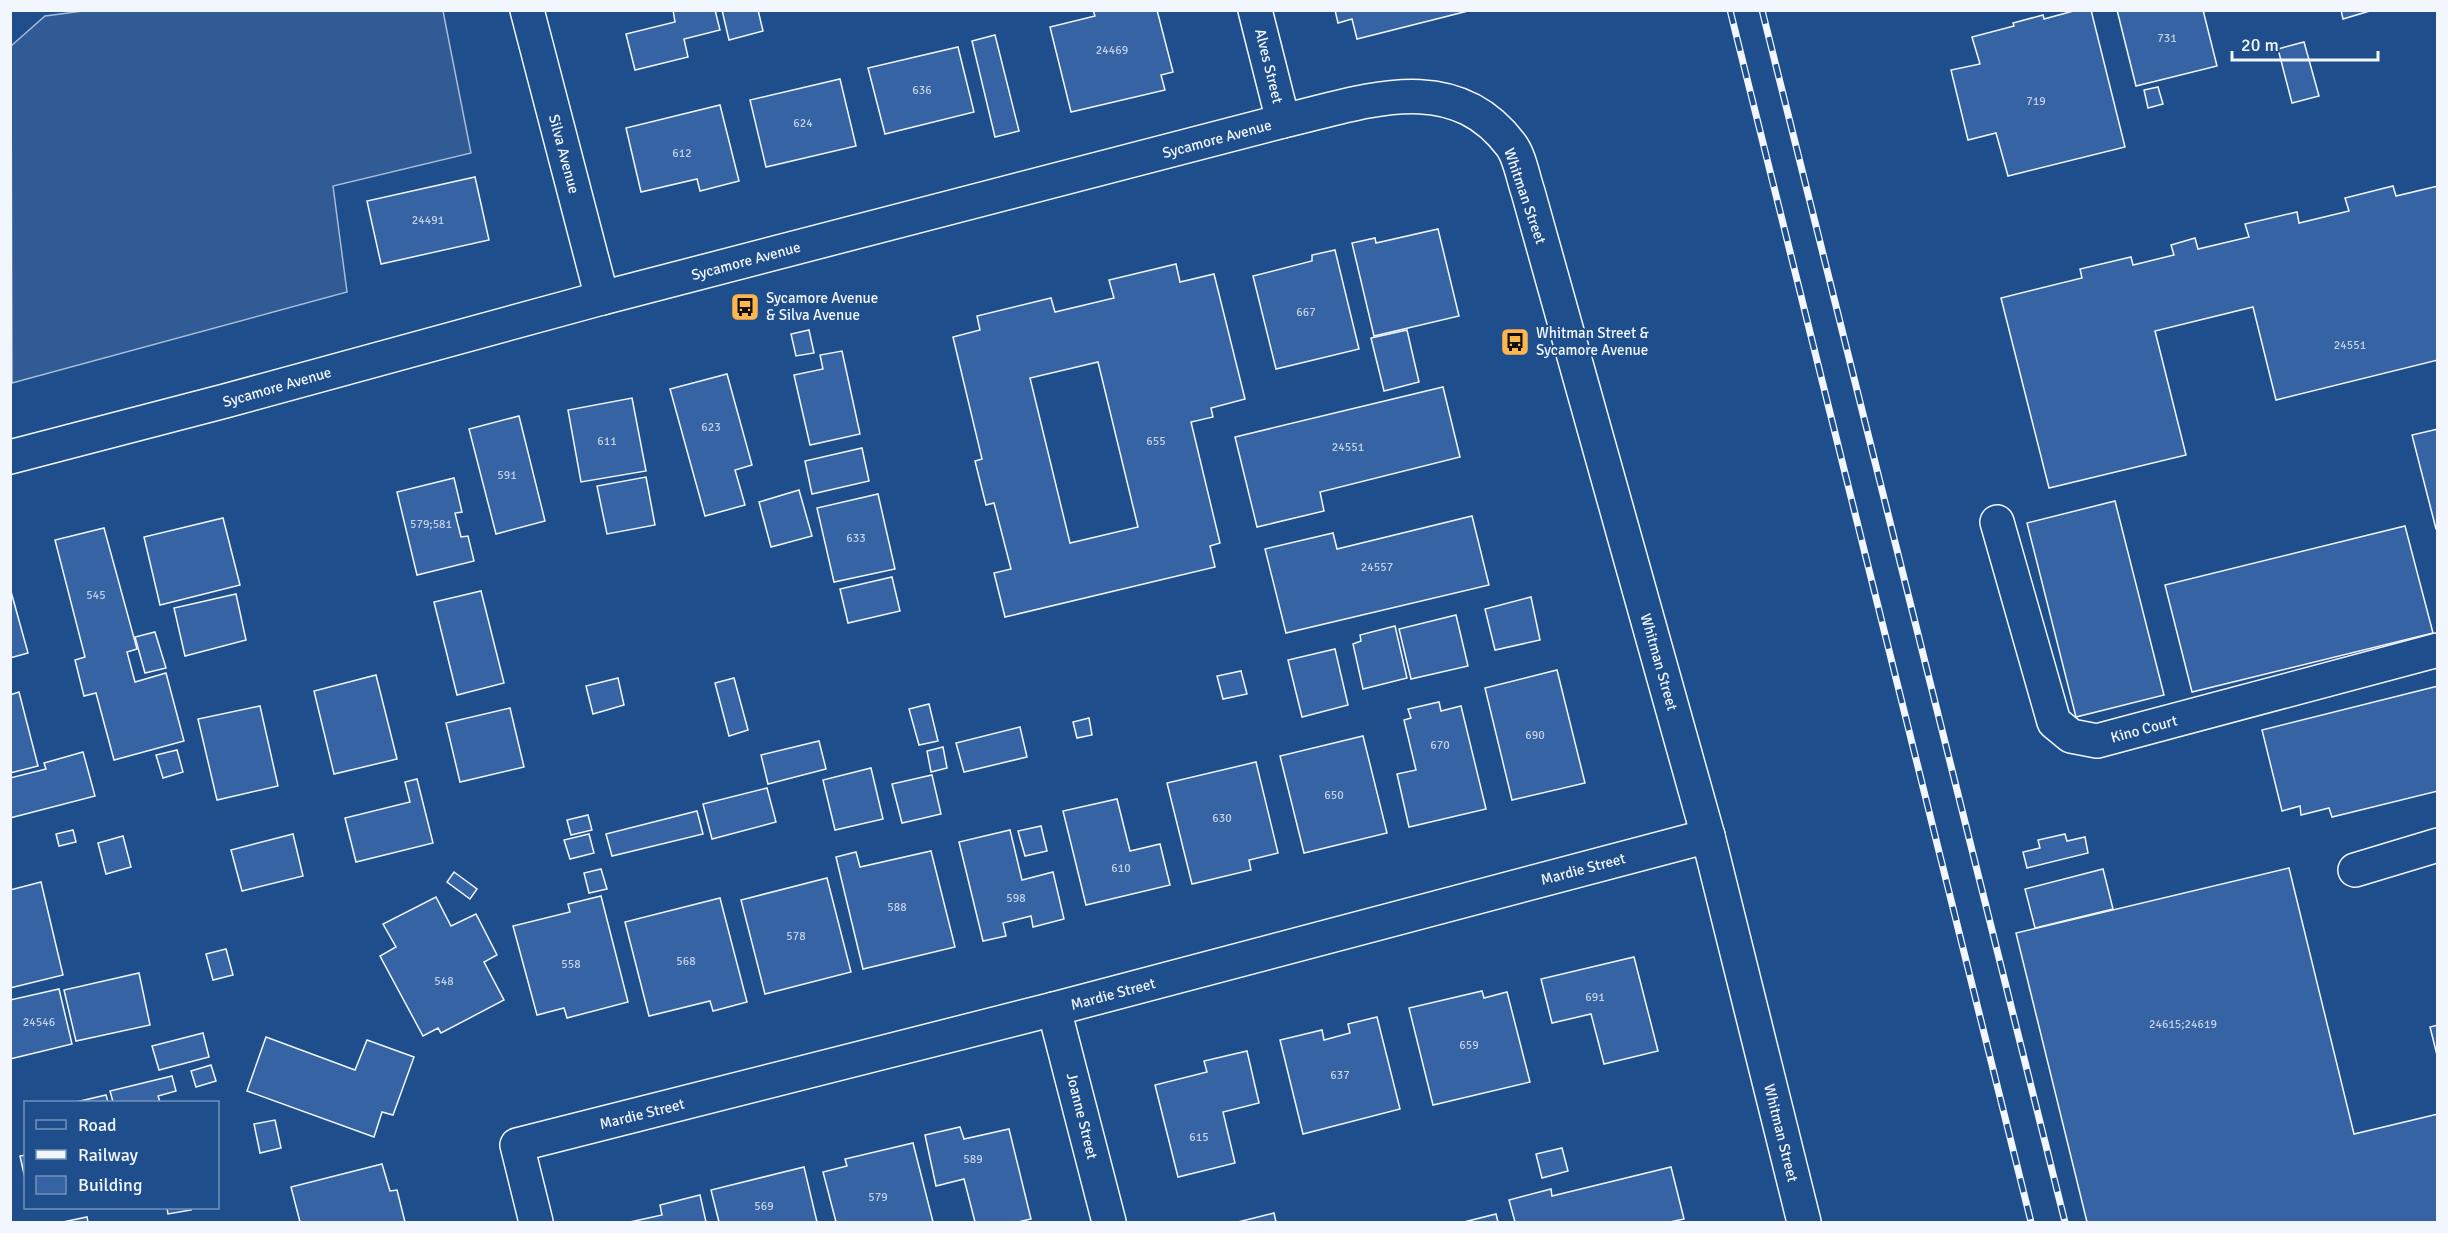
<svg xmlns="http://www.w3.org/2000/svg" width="2448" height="1233" viewBox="0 0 2448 1233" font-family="Signika,sans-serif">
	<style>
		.parking { fill: #305b95; stroke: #a8bbd7; stroke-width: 1.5 }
		.building { fill: #3563a3; stroke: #f2f6ff; stroke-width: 1.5; fill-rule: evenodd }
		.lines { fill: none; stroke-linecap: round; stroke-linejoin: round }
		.street-casing { stroke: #f2f6ff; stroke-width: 36 }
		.secondary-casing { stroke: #f2f6ff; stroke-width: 36 }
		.street { stroke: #1f4e8c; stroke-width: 33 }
		.secondary { stroke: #1f4e8c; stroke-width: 33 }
		.rail-casing { stroke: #f2f6ff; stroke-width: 7 }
		.rail { stroke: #1f4e8c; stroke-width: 4.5; stroke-dasharray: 14; stroke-linecap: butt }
		.labels { text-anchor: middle; stroke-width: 4.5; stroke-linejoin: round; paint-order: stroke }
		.number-label { font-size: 12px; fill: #c3d1e8 }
		.street-label { font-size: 15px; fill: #f2f6ff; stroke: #1f4e8c }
		.poi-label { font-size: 15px; fill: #f2f6ff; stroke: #1f4e8c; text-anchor: start }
	</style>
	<rect width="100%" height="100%" fill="#1f4e8c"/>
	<path class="parking" d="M83,11H443L471,153L333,186L347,292L12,383L11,46L45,16Z"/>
	<g class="building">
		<path d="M673,10H715L720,30L684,39L688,57L635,70L626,34L675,22Z"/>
		<path d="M722,10H758L763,31L729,40Z"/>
		<path d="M1093,10H1157L1173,72L1161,75L1165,90L1071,112L1050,27L1095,16Z"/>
		<path d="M1335,10H1472L1357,39L1352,19L1338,23Z"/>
		<path d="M2077,10H2091L2125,147L2008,176L1996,133L1968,140L1951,70L1980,64L1972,37L2014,26L2013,23L2043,15L2044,19Z"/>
		<path d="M2117,10H2203L2217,66L2136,86Z"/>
		<path d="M2341,10H2373L2343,19Z"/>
		<path d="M995,35L1019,131L995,137L972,41Z"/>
		<path d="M2304,42L2319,96L2292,103L2278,49Z"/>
		<path d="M958,47L974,112L885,134L868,68Z"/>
		<path d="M840,79L856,146L766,167L750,100Z"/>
		<path d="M2158,87L2163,104L2148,108L2144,90Z"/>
		<path d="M720,105L739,181L700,191L697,179L641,192L626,128Z"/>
		<path d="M475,177L489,240L381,264L367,201Z"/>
		<path d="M2393,186L2396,196L2438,186V360L2276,400L2253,307L2155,331L2186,455L2049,488L2001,298L2082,278L2080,269L2131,257L2133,265L2174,255L2171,245L2195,238L2198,249L2249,237L2245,224L2297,212L2299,223L2349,211L2345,198Z"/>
		<path d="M1438,229L1459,316L1374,336L1352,243L1375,238L1376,243Z"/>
		<path d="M1335,250L1359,349L1276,369L1253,276L1312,261V255Z"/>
		<path d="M1176,264L1180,282L1214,274L1245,399L1211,408L1213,417L1191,422L1220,543L1210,546L1215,567L1005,617L994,573L1011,569L994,503L986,505L975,461L982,459L953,337L980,330L977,316L1051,298L1055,312L1114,298L1109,280ZM1098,362L1138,527L1070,543L1030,378Z"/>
		<path d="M809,330L814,353L796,356L791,334Z"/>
		<path d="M1407,330L1419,382L1384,391L1371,338Z"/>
		<path d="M842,351L860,434L810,445L794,375L823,369L820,355Z"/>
		<path d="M727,374L752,465L735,470L745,505L705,516L670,389Z"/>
		<path d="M1443,387L1460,457L1320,492L1324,511L1257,527L1235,437Z"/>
		<path d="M632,398L646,471L581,482L568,410Z"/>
		<path d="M519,416L545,521L496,534L469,429Z"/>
		<path d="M2438,429V529H2436L2412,435Z"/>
		<path d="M862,448L869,481L812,494L805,461Z"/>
		<path d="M646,477L655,525L607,534L597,486Z"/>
		<path d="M454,478L462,512L455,513L461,537L468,536L474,561L417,575L397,492Z"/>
		<path d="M799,490L812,536L771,547L759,502Z"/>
		<path d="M878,494L895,569L834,582L817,508Z"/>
		<path d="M2115,501L2164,695L2076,717L2027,523Z"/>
		<path d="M1472,516L1489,585L1286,633L1265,549L1333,533L1337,549Z"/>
		<path d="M223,518L240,585L160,605L144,537Z"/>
		<path d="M2405,526L2433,633L2192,692L2165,585Z"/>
		<path d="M104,528L137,649L127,652L135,682L166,673L184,741L114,760L96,693L84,696L75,660L85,657L55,540Z"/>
		<path d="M892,577L900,611L848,623L840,589Z"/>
		<path d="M10,588L28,653L10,658Z"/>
		<path d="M481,591L504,683L457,695L434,602Z"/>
		<path d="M236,594L246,640L185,656L174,608Z"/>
		<path d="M1531,597L1540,640L1495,650L1485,609Z"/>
		<path d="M1456,615L1468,666L1411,679L1399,629Z"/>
		<path d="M1395,626L1407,678L1363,689L1353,644L1361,641L1360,635Z"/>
		<path d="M155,632L166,668L145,673L135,637Z"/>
		<path d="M1335,649L1348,705L1302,717L1288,660Z"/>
		<path d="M1557,670L1585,783L1512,800L1485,688Z"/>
		<path d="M1241,671L1247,694L1223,699L1217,676Z"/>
		<path d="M376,675L397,759L334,774L314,691Z"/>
		<path d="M618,678L624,705L593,714L586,686Z"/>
		<path d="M734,678L748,730L729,736L715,683Z"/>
		<path d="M2438,686V791L2332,817L2329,808L2301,815L2300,806L2282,811L2262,730Z"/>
		<path d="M19,692L38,766L10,773V695Z"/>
		<path d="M1439,702L1441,711L1461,706L1486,809L1409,827L1397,774L1416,770L1404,720L1411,718L1408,709Z"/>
		<path d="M929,704L938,741L919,745L909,709Z"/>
		<path d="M260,706L278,786L217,800L198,719Z"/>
		<path d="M510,708L524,767L460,782L446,723Z"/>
		<path d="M1089,718L1092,735L1077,738L1073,722Z"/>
		<path d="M1020,727L1027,757L964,772L956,743Z"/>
		<path d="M1363,736L1387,833L1304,853L1280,756Z"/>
		<path d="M819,741L826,769L768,784L761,755Z"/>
		<path d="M943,747L947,768L931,772L927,751Z"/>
		<path d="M177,750L183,772L163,778L156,755Z"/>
		<path d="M83,752L95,796L10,818V778L46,769L44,763Z"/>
		<path d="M1256,762L1278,853L1249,860L1251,870L1192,884L1167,783Z"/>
		<path d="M871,768L883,819L835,830L823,780Z"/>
		<path d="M932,775L941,814L902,823L892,784Z"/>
		<path d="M417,779L433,843L356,862L345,818L410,802L405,782Z"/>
		<path d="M767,788L776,822L712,839L703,804Z"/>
		<path d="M1117,799L1130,851L1160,844L1170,885L1086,905L1063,811Z"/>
		<path d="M697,811L703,834L612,856L606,834Z"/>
		<path d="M588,815L592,830L571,835L567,820Z"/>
		<path d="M1041,826L1047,851L1025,856L1018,831Z"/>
		<path d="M73,830L76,842L59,846L56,834Z"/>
		<path d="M1010,830L1022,880L1053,872L1064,919L1033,927L1031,916L1003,923L1006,936L983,941L959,842Z"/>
		<path d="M293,834L303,876L242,891L231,850Z"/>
		<path d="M589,834L594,853L570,859L564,840Z"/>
		<path d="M2065,834L2067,841L2085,837L2088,853L2027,868L2023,852L2040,848L2038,840Z"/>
		<path d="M123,836L131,867L106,874L98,843Z"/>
		<path d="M931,851L955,947L863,969L836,857L856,852L860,867Z"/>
		<path d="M2289,868L2354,1134L2438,1114V1222H2087L2016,933Z"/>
		<path d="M601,869L607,889L589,893L584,873Z"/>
		<path d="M2103,869L2113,909L2035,928L2025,889Z"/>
		<path d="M454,872L477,889L470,899L447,882Z"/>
		<path d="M827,878L851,972L765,994L741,900Z"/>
		<path d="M41,882L63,975L10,988V890Z"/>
		<path d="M601,896L628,1002L567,1018L564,1008L537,1015L513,926L570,912L568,904Z"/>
		<path d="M436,897L451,926L476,914L497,955L484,962L504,1000L441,1033L438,1028L423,1036L380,956L396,947L383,924Z"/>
		<path d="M720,898L747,1002L713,1011L710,1001L649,1016L625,922Z"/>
		<path d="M226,949L233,975L213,980L206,954Z"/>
		<path d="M1634,957L1658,1051L1604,1064L1591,1014L1552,1023L1541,979Z"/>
		<path d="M139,973L150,1025L76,1041L64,990Z"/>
		<path d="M59,989L72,1044L10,1059V1000Z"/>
		<path d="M1482,991L1484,998L1507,992L1530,1082L1433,1105L1409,1008Z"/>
		<path d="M1377,1017L1400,1109L1303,1134L1280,1040L1322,1030L1324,1040L1350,1033L1348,1024Z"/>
		<path d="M2438,1025V1059L2430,1027Z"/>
		<path d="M203,1033L209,1057L159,1070L152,1046Z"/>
		<path d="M266,1037L355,1070L367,1040L414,1057L393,1115L382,1112L374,1137L247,1091Z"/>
		<path d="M1247,1051L1259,1103L1223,1112L1235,1163L1178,1177L1155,1085L1207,1072L1204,1061Z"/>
		<path d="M211,1065L216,1081L196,1087L191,1071Z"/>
		<path d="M172,1076L176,1091L158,1096L160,1102H113L110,1091Z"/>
		<path d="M106,1095L108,1102H76Z"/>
		<path d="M275,1120L281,1148L260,1153L254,1124Z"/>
		<path d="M960,1127L964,1139L1009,1129L1031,1219L1018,1222H975L964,1179L936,1186L925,1135Z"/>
		<path d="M913,1143L933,1222H836L823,1172L847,1166L845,1159Z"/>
		<path d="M1562,1148L1568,1171L1542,1178L1536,1154Z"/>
		<path d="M26,1155V1183L20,1156Z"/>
		<path d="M382,1164L390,1191L397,1190L405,1222H300L291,1187Z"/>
		<path d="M804,1167L817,1222H719L711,1190Z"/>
		<path d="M1671,1167L1684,1219L1670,1222H1515L1509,1200L1551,1189L1552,1196Z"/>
		<path d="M700,1195L706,1222H630L662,1215L660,1205Z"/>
		<path d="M167,1208H190L191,1210L168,1214Z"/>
		<path d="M1274,1213L1276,1222H1238Z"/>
		<path d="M1496,1214L1498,1222H1464Z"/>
		<path d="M87,1217L88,1222H63Z"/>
	</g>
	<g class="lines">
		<g class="street-casing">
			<g id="street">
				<path d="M1255,10L1283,121"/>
				<path d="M10,457L225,401L602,298"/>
				<path d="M1997,522L2054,722L2071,736L2097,741L2438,650"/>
				<path d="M2355,870L2438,845"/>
				<path d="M1054,1009L1109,1222"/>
				<path d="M536,1222L517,1145L1054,1009L1708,836"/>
			</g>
		</g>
		<g class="secondary-casing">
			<path id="secondary" d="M527,10L602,298L1283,121C1362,103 1452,66 1511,145C1520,157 1523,178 1528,192L1708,836L1804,1222"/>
		</g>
		<use href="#street" class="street"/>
		<use href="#secondary" class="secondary"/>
		<g class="rail-casing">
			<g id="rail">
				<path d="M1730,10L2031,1222"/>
				<path d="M1762,10L2065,1222"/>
			</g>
		</g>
		<use href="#rail" class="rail"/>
	</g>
	<defs>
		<g id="bus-square" transform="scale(1.5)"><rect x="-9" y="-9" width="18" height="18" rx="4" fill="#ffb74d" stroke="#1f4e8c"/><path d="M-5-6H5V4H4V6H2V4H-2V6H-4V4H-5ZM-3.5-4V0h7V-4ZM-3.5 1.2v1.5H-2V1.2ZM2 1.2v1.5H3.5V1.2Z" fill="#111"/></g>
	</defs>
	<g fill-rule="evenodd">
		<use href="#bus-square" x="745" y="307"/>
		<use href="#bus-square" x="1515" y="342"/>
	</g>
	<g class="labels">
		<g class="number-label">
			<text x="2167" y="42">731</text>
			<text x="1112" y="54">24469</text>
			<text x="922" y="94">636</text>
			<text x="2036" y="105">719</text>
			<text x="803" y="127">624</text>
			<text x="682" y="157">612</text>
			<text x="428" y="224">24491</text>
			<text x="1306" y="316">667</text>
			<text x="2350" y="349">24551</text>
			<text x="711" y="431">623</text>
			<text x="607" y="445">611</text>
			<text x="1156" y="445">655</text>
			<text x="1348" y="451">24551</text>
			<text x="507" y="479">591</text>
			<text x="431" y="528">579;581</text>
			<text x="856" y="542">633</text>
			<text x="1377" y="571">24557</text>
			<text x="96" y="599">545</text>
			<text x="1535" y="739">690</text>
			<text x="1440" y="749">670</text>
			<text x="1334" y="799">650</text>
			<text x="1222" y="822">630</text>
			<text x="1121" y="872">610</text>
			<text x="1016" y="902">598</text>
			<text x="897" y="911">588</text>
			<text x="796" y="940">578</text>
			<text x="686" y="965">568</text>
			<text x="571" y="968">558</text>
			<text x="444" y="985">548</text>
			<text x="1595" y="1001">691</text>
			<text x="39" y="1026">24546</text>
			<text x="2183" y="1028">24615;24619</text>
			<text x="1469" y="1049">659</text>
			<text x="1340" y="1079">637</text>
			<text x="1199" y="1141">615</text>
			<text x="973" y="1163">589</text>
			<text x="878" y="1201">579</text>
			<text x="764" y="1210">569</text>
		</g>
		<g class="street-label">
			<text transform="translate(1269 66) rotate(76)" y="5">Alves Street</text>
			<text transform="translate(1217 139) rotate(-15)" y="5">Sycamore Avenue</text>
			<text transform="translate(564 154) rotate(75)" y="5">Silva Avenue</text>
			<text transform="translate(1525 196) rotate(71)" y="5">Whitman Street</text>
			<text transform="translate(746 261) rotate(-15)" y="5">Sycamore Avenue</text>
			<text transform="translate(277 387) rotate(-16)" y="5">Sycamore Avenue</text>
			<text transform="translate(1659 662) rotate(74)" y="5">Whitman Street</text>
			<text transform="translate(2144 729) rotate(-15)" y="5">Kino Court</text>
			<text transform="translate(1583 869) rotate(-15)" y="5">Mardie Street</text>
			<text transform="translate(1113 994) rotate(-15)" y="5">Mardie Street</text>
			<text transform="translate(642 1114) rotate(-14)" y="5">Mardie Street</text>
			<text transform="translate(1082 1116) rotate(76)" y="5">Joanne Street</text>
			<text transform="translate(1781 1133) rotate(76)" y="5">Whitman Street</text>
		</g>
		<g class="poi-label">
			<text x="766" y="303">Sycamore Avenue<tspan x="766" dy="17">&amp; Silva Avenue</tspan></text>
			<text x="1536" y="338">Whitman Street &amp;<tspan x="1536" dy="17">Sycamore Avenue</tspan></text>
		</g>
	</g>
	<rect width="2448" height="1233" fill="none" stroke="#f2f6ff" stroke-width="24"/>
	<rect x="24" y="1101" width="195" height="108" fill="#1f4e8c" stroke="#7391ba" stroke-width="1.5"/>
	<rect x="36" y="1120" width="30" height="9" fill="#1f4e8c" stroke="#7391ba" stroke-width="1.5"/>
	<text x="78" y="1131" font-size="18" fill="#f2f6ff">Road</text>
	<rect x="36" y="1150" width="30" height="9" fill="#f2f6ff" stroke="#7391ba" stroke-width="1.5"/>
	<text x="78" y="1161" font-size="18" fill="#f2f6ff">Railway</text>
	<rect x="36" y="1176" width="30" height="18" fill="#3563a3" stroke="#7391ba" stroke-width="1.5"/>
	<text x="78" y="1191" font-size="18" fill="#f2f6ff">Building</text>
	<path d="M2232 51v9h146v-9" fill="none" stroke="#f2f6ff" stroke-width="3"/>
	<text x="2241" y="51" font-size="18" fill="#f2f6ff" stroke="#1f4e8c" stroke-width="4.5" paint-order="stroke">20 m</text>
</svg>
